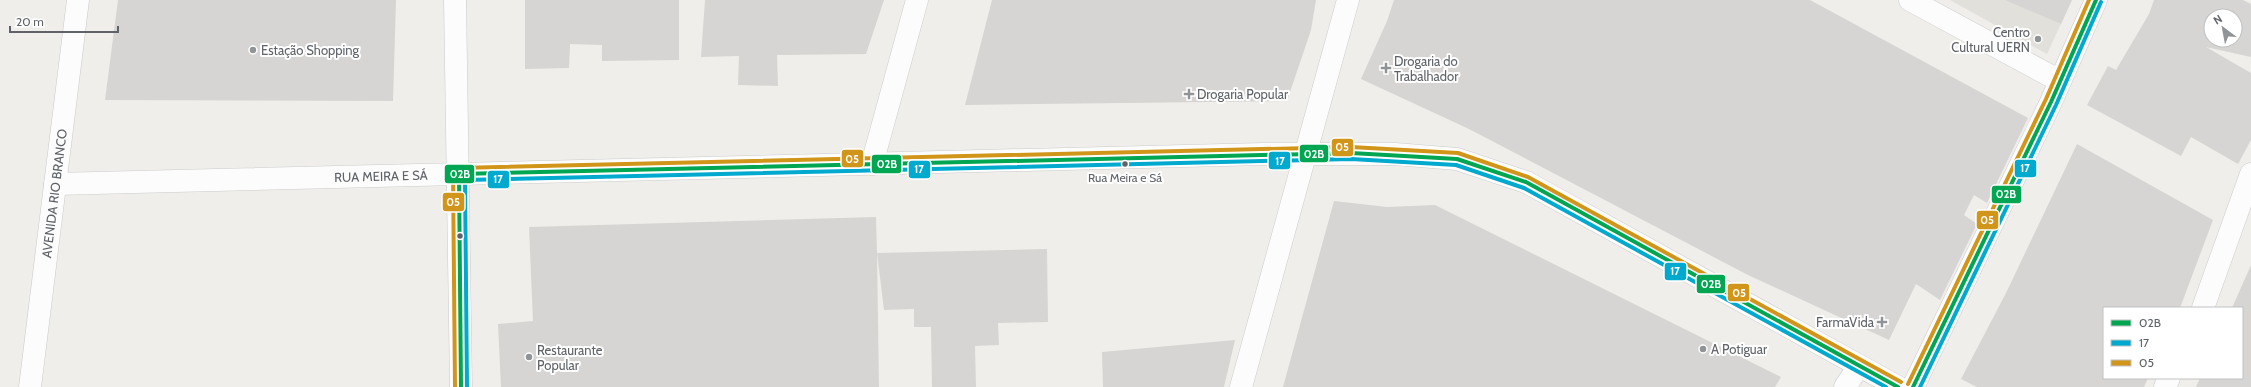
<svg xmlns="http://www.w3.org/2000/svg" width="2251" height="387" viewBox="0 0 2251 387" font-family="Cabin,sans-serif">
	<style>
		.education { fill: #e2e0da }
		.building { fill: #d6d5d3; fill-rule: evenodd }
		.lines { fill: none; stroke-linecap: round; stroke-linejoin: round }
		.minor-casing { stroke: #cbcccc; stroke-width: 23 }
		.secondary-casing { stroke: #cacacb; stroke-width: 23 }
		.minor { stroke: #fdfcfc; stroke-width: 22 }
		.secondary { stroke: #fdfcfc; stroke-width: 22 }
		.bus-1-casing { stroke: #fff; stroke-width: 7 }
		.bus-2-casing { stroke: #fff; stroke-width: 7 }
		.bus-3-casing { stroke: #fff; stroke-width: 7 }
		.bus-1 { stroke: #00a651; stroke-width: 4 }
		.bus-2 { stroke: #00a9ce; stroke-width: 4 }
		.bus-3 { stroke: #d1951a; stroke-width: 4 }
		.poi-dot { fill: #919496; stroke: #fff; stroke-width: 1.5 }
		.bus-dot { fill: #5f6368; stroke: #fff; stroke-width: 1.5 }
		.labels { text-anchor: middle; stroke-width: 4; stroke-linejoin: round; paint-order: stroke }
		.bus-label { font-size: 12px; fill: #5f6368; stroke: #fff }
		.poi-label { font-size: 13px; fill: #5f6368; stroke: #fff; text-anchor: start }
		.street-label { font-size: 13px; fill: #5f6368; stroke: #fff }
		.line-badge { stroke: #fff; stroke-width: 1.5 }
		.badge-label { font-size: 11px; text-anchor: middle; font-weight: bold; fill: #fff }
	</style>
	<rect width="100%" height="100%" fill="#efeeea"/>
	<path class="education" d="M1950,0H2072L2047,54Z"/>
	<g class="building">
		<path d="M118,0H396L393,101L105,100Z"/>
		<path d="M525,0H679V60L602,61V45L570,44L569,68L525,69Z"/>
		<path d="M705,0H884L866,54L777,55L778,86L738,85L739,56L701,57Z"/>
		<path d="M992,0H1316L1311,30L1287,101L965,105Z"/>
		<path d="M1394,0H1810L2028,118L1987,203L1974,195L1964,215L1977,224L1940,300L1916,284L1889,340L1748,275L1469,129L1361,79L1387,21Z"/>
		<path d="M2005,0H2072L2061,24Z"/>
		<path d="M2154,0H2243L2251,4V57L2206,47L2251,73V140L2238,164L2191,137L2181,156L2087,105L2108,66L2116,70L2149,14ZM2211,16H2235V40H2211Z"/>
		<path d="M2077,144L2213,220L2180,308H2104V378H2148L2144,387H1977L1961,379L2006,293Z"/>
		<path d="M1334,201L1387,207L1435,205L1781,377L1775,387H1283Z"/>
		<path d="M876,217L877,253L1047,249L1048,322L998,323L999,345L975,346L976,387H932L931,327H914V309L884,310L877,253L879,387H501L498,324L533,321L529,227Z"/>
		<path d="M2251,265V387H2196L2200,378H2242V308H2232Z"/>
		<path d="M1235,340L1224,387H1103L1102,352Z"/>
	</g>
	<g class="lines">
		<g class="minor-casing">
			<g id="minor">
				<path d="M1910,0L2060,81"/>
				<path d="M872,164L917,0"/>
				<path id="s1" d="M55,184L1263,154H1395L1457,159L1526,182L1898,387"/>
				<path d="M2203,308L2251,174"/>
				<path d="M1241,387L1348,0"/>
				<path d="M1845,387L1859,366"/>
				<path d="M1913,387L2051,102L2096,0"/>
				<path d="M2165,387L2169,378"/>
			</g>
		</g>
		<g class="secondary-casing">
			<g id="secondary">
				<path d="M455,0L461,387"/>
				<path id="s2" d="M30,387L78,0"/>
			</g>
		</g>
		<use href="#minor" class="minor"/>
		<use href="#secondary" class="secondary"/>
		<g class="bus-1-casing">
			<g id="bus-1">
				<path d="M461,387L459,174L1351,153L1457,159L1526,182L1898,387"/>
				<path d="M1913,387L2051,102L2096,0"/>
			</g>
		</g>
		<g class="bus-2-casing">
			<g id="bus-2">
				<path d="M467,387L465,180L1351,159L1456,165L1524,188L1886,387"/>
				<path d="M1920,387L2056,105L2101,2"/>
			</g>
		</g>
		<g class="bus-3-casing">
			<g id="bus-3">
				<path d="M1908,384L2046,99L2089,0"/>
				<path d="M455,387L453,174L458,168L1351,147L1458,153L1528,177L1901,382"/>
			</g>
		</g>
		<use href="#bus-1" class="bus-1"/>
		<use href="#bus-2" class="bus-2"/>
		<use href="#bus-3" class="bus-3"/>
	</g>
	<g class="poi-dot">
		<circle cx="2038" cy="39" r="4"/>
		<circle cx="253" cy="50" r="4"/>
		<path d="M1384 62h4v4h4v4h-4v4h-4v-4h-4v-4h4z"/>
		<path d="M1187 88h4v4h4v4h-4v4h-4v-4h-4v-4h4z"/>
		<path d="M1880 316h4v4h4v4h-4v4h-4v-4h-4v-4h4z"/>
		<circle cx="1703" cy="349" r="4"/>
		<circle cx="529" cy="357" r="4"/>
	</g>
	<g class="bus-dot">
		<circle cx="1125" cy="164" r="3.5"/>
		<circle cx="460" cy="236" r="3.5"/>
	</g>
	<g class="labels">
		<g class="bus-label">
			<text x="1125" y="182">Rua Meira e Sá</text>
		</g>
		<g class="poi-label">
			<text x="2030" y="37" text-anchor="end">Centro<tspan x="2030" dy="15">Cultural UERN</tspan></text>
			<text x="261" y="55">Estação Shopping</text>
			<text x="1394" y="66">Drogaria do<tspan x="1394" dy="15">Trabalhador</tspan></text>
			<text x="1197" y="99">Drogaria Popular</text>
			<text x="1874" y="327" text-anchor="end">FarmaVida</text>
			<text x="1711" y="354">A Potiguar</text>
			<text x="537" y="355">Restaurante<tspan x="537" dy="15">Popular</tspan></text>
		</g>
		<g class="street-label">
			<text dy="5" stroke="none"><textPath href="#s1" startOffset="326">RUA MEIRA E SÁ</textPath></text>
			<text dy="5" stroke="none"><textPath href="#s2" startOffset="195">AVENIDA RIO BRANCO</textPath></text>
		</g>
	</g>
	<g class="line-badge">
		<rect x="1331" y="138" width="23" height="19" rx="4" fill="#d1951a"/>
		<rect x="1299" y="144" width="30" height="19" rx="4" fill="#00a651"/>
		<rect x="841" y="149" width="23" height="19" rx="4" fill="#d1951a"/>
		<rect x="1268" y="151" width="23" height="19" rx="4" fill="#00a9ce"/>
		<rect x="871" y="154" width="31" height="20" rx="4" fill="#00a651"/>
		<rect x="2014" y="159" width="23" height="19" rx="4" fill="#00a9ce"/>
		<rect x="908" y="160" width="23" height="19" rx="4" fill="#00a9ce"/>
		<rect x="444" y="164" width="31" height="20" rx="4" fill="#00a651"/>
		<rect x="487" y="170" width="23" height="19" rx="4" fill="#00a9ce"/>
		<rect x="1991" y="185" width="31" height="19" rx="4" fill="#00a651"/>
		<rect x="442" y="192" width="23" height="20" rx="4" fill="#d1951a"/>
		<rect x="1976" y="210" width="23" height="20" rx="4" fill="#d1951a"/>
		<rect x="1664" y="262" width="23" height="19" rx="4" fill="#00a9ce"/>
		<rect x="1696" y="274" width="30" height="20" rx="4" fill="#00a651"/>
		<rect x="1727" y="283" width="23" height="19" rx="4" fill="#d1951a"/>
	</g>
	<g class="badge-label">
		<text x="1342" y="151">05</text>
		<text x="1314" y="158">02B</text>
		<text x="852" y="163">05</text>
		<text x="1280" y="165">17</text>
		<text x="887" y="168">02B</text>
		<text x="2025" y="172">17</text>
		<text x="919" y="173">17</text>
		<text x="460" y="178">02B</text>
		<text x="498" y="183">17</text>
		<text x="2006" y="198">02B</text>
		<text x="453" y="206">05</text>
		<text x="1987" y="224">05</text>
		<text x="1675" y="275">17</text>
		<text x="1711" y="288">02B</text>
		<text x="1739" y="297">05</text>
	</g>
	<rect x="2103" y="307" width="140" height="72" fill="#ffffff" stroke="#bfc1c3"/>
	<rect x="2111" y="320" width="20" height="6" fill="#00a651" stroke="#bfc1c3"/>
	<text x="2139" y="327" font-size="12" fill="#5f6368">02B</text>
	<rect x="2111" y="340" width="20" height="6" fill="#00a9ce" stroke="#bfc1c3"/>
	<text x="2139" y="347" font-size="12" fill="#5f6368">17</text>
	<rect x="2111" y="360" width="20" height="6" fill="#d1951a" stroke="#bfc1c3"/>
	<text x="2139" y="367" font-size="12" fill="#5f6368">05</text>
	<g transform="translate(2223 28) rotate(328)"><circle r="19" fill="#ffffff" stroke="#bfc1c3"/>
	<path d="M0-3L7 15L0 10L-7 15Z" fill="#919496"/>
	<text y="-6" font-size="11" font-weight="bold" text-anchor="middle" fill="#5f6368">N</text>
	</g>
	<path d="M10 26v6h108v-6" fill="none" stroke="#5f6368" stroke-width="2"/>
	<text x="16" y="26" font-size="12" fill="#5f6368" stroke="#ffffff" stroke-width="3" paint-order="stroke">20 m</text>
</svg>
